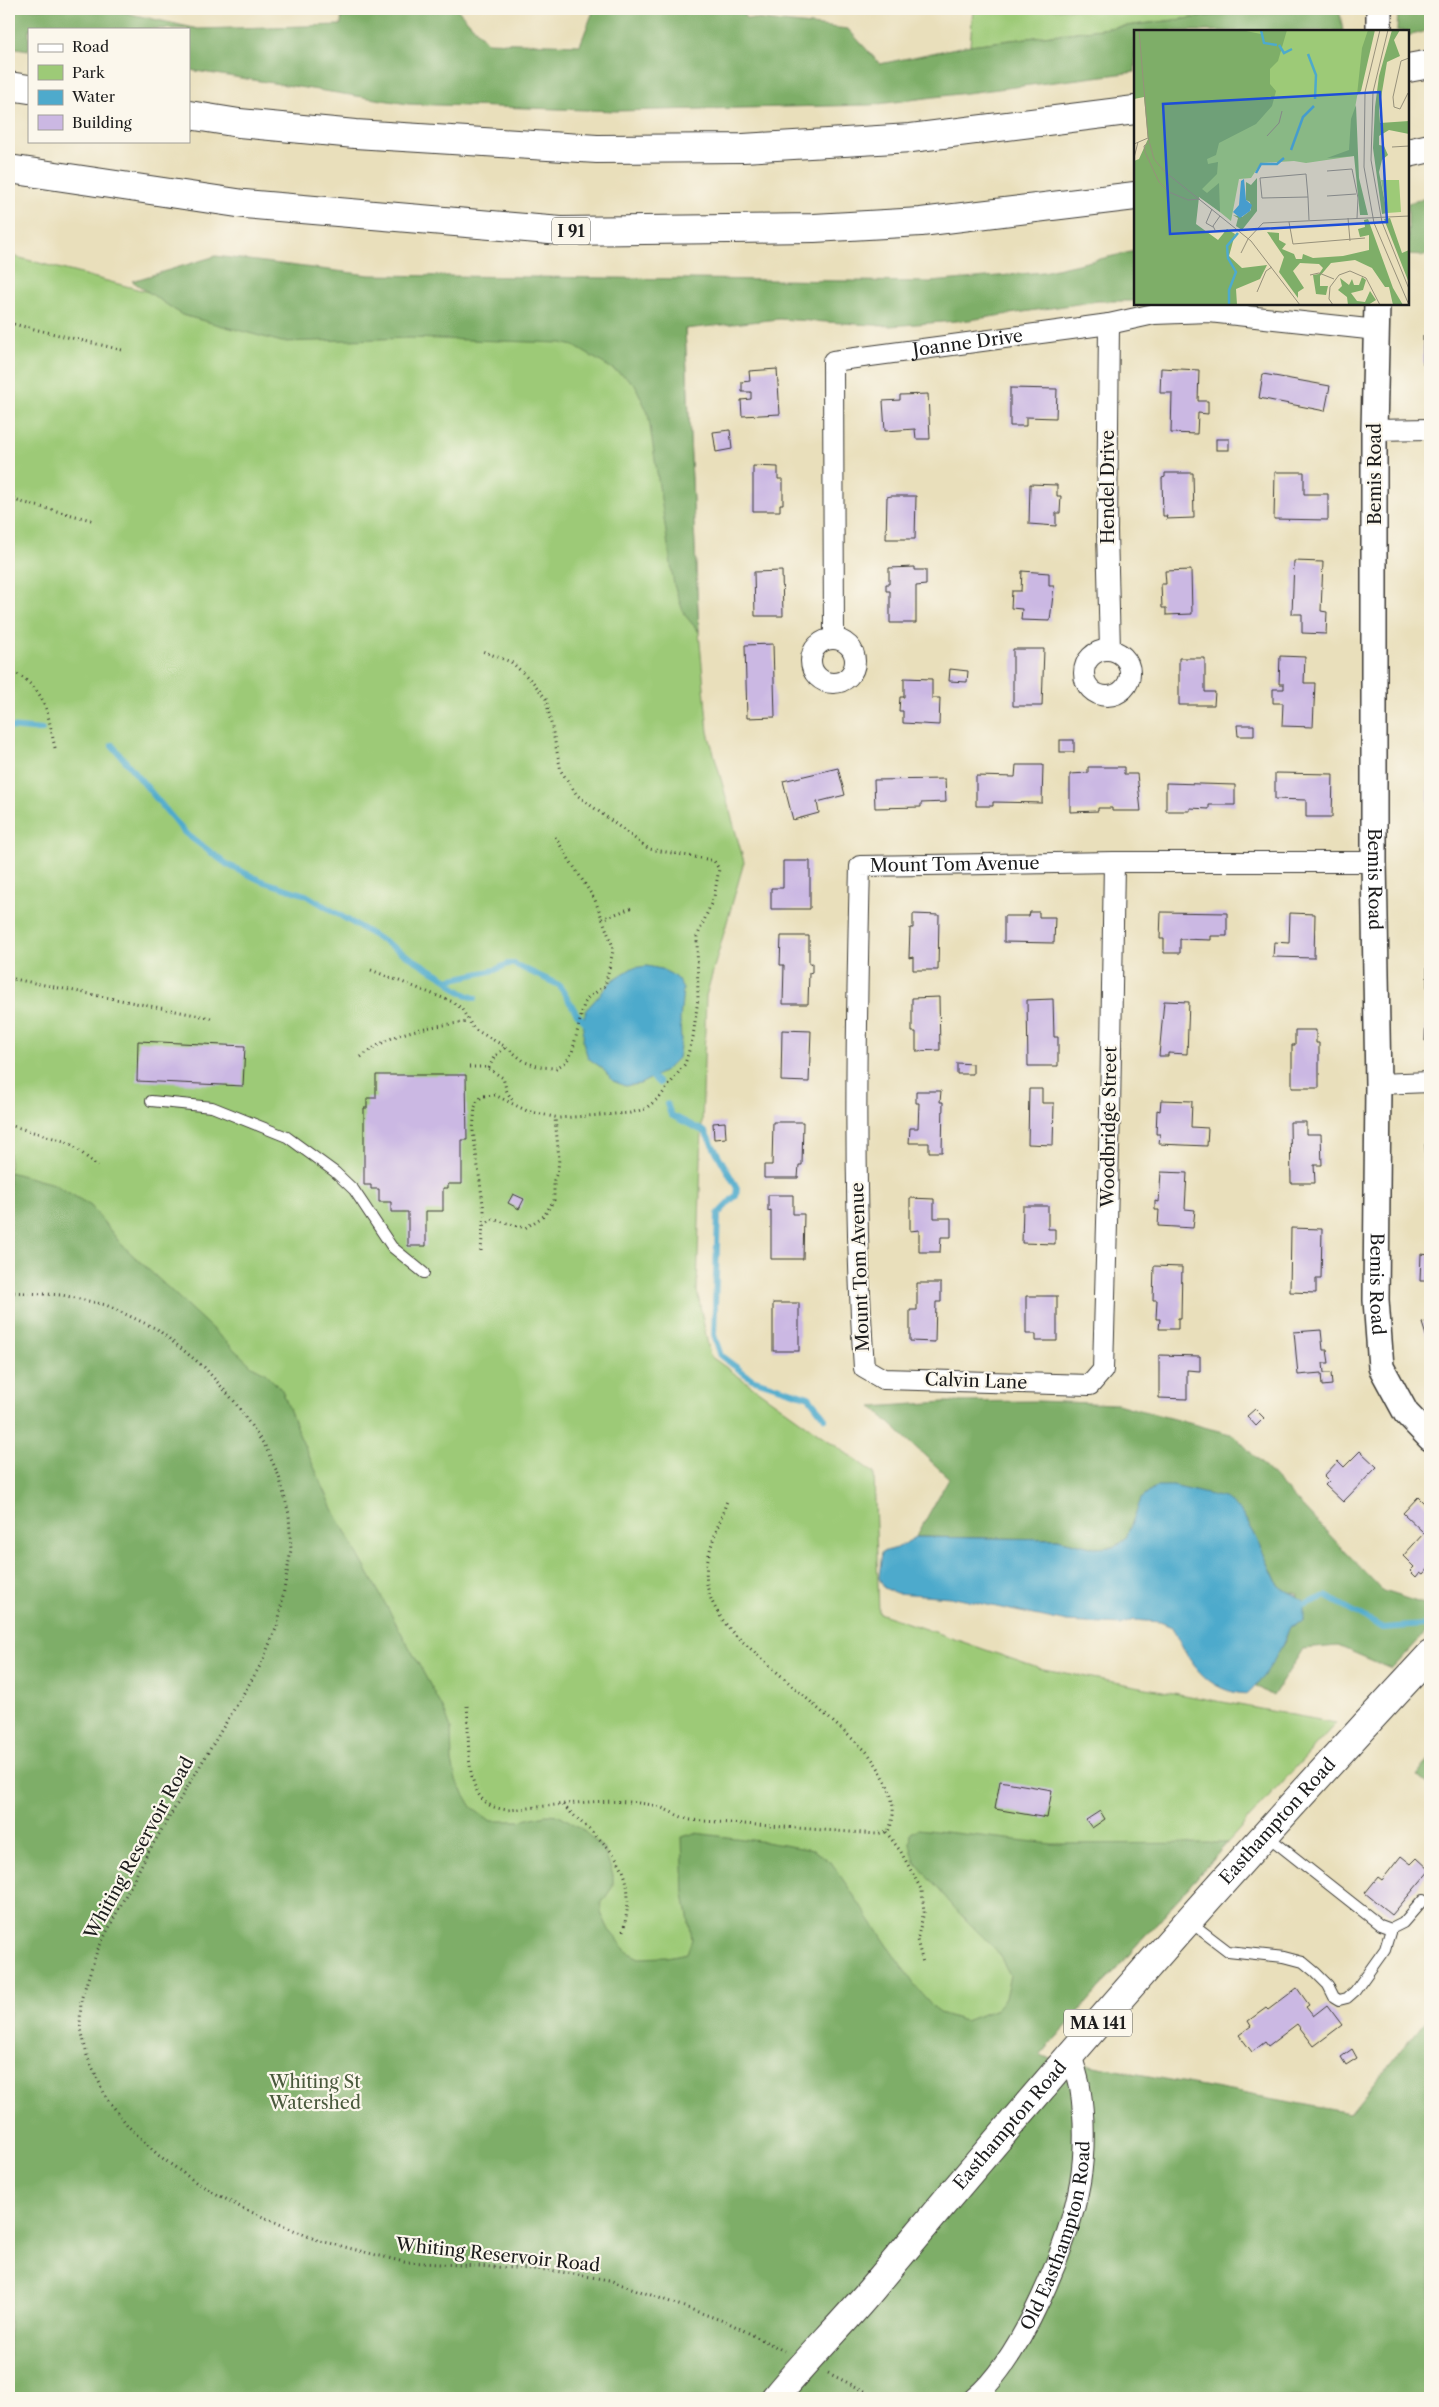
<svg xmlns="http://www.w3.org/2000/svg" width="1439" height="2407" viewBox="0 0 1439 2407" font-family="'Libre Caslon Text',serif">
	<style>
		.green { fill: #9dca77; stroke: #5c734a }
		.forest { fill: #7eae68; stroke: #4d6542 }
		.water { fill: #4eaacc; stroke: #356374 }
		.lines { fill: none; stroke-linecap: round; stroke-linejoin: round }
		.stream { stroke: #4eaacc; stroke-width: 6 }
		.building { fill: #cbb8e3 }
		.service-casing { stroke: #3b3934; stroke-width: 12 }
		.minor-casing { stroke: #3b3934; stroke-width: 22 }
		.tertiary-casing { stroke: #3b3934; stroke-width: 28 }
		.primary-casing { stroke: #3b3934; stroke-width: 30 }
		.motorway-casing { stroke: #3b3934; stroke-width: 30 }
		.path { stroke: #3b3934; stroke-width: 3; stroke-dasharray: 1 4; stroke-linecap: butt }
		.service { stroke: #fff; stroke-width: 10 }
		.minor { stroke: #fff; stroke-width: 20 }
		.tertiary { stroke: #fff; stroke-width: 25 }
		.primary { stroke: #fff; stroke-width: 28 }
		.motorway { stroke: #fff; stroke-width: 28 }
		.labels { text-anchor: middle; stroke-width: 4.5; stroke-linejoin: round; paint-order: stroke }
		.shield { fill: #fbf7ec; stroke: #5f5e5a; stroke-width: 1 }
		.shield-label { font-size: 16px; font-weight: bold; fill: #1c1c1c }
		.street-label { font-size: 18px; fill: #1c1c1c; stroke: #fbf7ec }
		.park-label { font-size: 18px; fill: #49593c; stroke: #fbf7ec }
		.inset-river { fill: none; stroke: #4eaacc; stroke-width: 2.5 }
		.inset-road { fill: none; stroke: #97917b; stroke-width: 1 }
		.view { fill: #1d4ed8; fill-opacity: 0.15; stroke: #1d4ed8; stroke-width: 2.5 }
		.inset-edge { fill: none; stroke: #1c1c1c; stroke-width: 2.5 }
	</style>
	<rect width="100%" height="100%" fill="#fbf7ec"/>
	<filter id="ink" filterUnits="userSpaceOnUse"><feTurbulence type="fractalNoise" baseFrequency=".02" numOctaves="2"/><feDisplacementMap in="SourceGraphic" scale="10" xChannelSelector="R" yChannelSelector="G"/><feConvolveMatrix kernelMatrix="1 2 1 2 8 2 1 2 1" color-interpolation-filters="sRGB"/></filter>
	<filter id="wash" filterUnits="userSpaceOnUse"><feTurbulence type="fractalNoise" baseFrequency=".0096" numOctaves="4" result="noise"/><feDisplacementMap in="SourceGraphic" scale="20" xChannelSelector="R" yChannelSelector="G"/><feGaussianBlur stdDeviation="1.12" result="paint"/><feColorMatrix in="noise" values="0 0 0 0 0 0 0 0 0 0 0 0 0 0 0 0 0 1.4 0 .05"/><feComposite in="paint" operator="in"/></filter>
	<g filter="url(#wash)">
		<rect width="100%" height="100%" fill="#e9dfbb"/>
		<g class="green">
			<path d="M973,9H1265L970,45Z"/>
			<path d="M9,255L156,294L685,329L699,632L708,732L744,862L706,996L697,1290L710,1356L874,1473L879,1613L1038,1668L1336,1723L1227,1843L1040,2056L9,2398Z"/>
		</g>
		<g class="forest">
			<path d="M9,9H109L198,29L341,25L342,9H457L487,42L580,45L594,9H739L746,18L848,29L880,64L970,45L1265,9H1339L1343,31H1135V72L870,105L616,111L408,104L189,70V29H29V50L9,47Z"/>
			<path d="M1398,9H1430V30L1408,36V31H1397Z"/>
			<path d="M1430,197V253L1424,256L1408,255V203Z"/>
			<path d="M1135,251V301H1098L969,320L890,326L779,319L685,329L699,632L684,614L674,585L648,413L635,385L626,377L574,346L561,343L410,338L282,342L182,315L132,281L216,256L369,275L931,282L1043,272Z"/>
			<path d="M9,1172L54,1184L91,1206L121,1244L252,1366L265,1373L282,1390L299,1434L335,1513L444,1710L451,1729L452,1762L456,1780L472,1807L491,1821H519L546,1815L561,1816L579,1827L603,1848L613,1875V1886L601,1904V1913L609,1930L629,1953L639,1958L667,1957L687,1953L692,1939L684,1894L682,1837L695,1833L759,1841L813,1850L831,1862L916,1987L939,2013L965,2021L996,2009L1005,1998L1010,1975L997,1951L959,1913L915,1862L910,1844L911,1833L918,1829L1052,1844L1227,1843L1040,2056L1350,2113L1430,2014V2398H9Z"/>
			<path d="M1037,1401L1117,1404L1234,1435L1383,1591L1430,1606V1628L1392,1669L1338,1646L1303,1649L1273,1696L1256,1686L1285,1641L1298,1594L1284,1591L1278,1585L1254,1533L1240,1510L1173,1486L1135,1519L1126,1538L1114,1547L1095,1548L1058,1539L916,1537L949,1478L872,1407L944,1402Z"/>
			<path d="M1430,1758V1787L1417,1776Z"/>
		</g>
		<g class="water">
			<path d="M647,966L661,969L671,974L678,980L683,989L680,1020L681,1040L678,1058L665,1071L640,1084L625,1086L613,1081L602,1068L588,1058L583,1042L584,1018L586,1010L613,980L632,968Z"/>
			<path d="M1157,1486H1173L1224,1498L1240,1510L1254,1533L1278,1585C1287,1593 1296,1593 1304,1602V1621L1290,1627C1281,1651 1266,1677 1247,1694C1206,1692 1188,1661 1172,1627L1160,1622L1133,1620L1121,1625L1067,1622L950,1597L896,1593L884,1588L879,1578L882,1552L897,1548L916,1537L1058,1539L1095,1548L1114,1547L1126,1538L1141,1499Z"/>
		</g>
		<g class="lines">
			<g class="stream">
				<path d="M9,727L42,730"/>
				<path d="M112,745L185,833L228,865L262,881L306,895L448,980L495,970L508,964H514L559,985L577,1014L588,1025"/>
				<path d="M448,980C453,989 467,996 475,998"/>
				<path d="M647,1072L659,1083"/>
				<path d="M667,1104L671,1115L705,1132L737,1188L736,1195L718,1214L714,1335L721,1356L752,1379L809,1397L825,1418"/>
				<path d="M1296,1608L1326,1596L1383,1628L1424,1625"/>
			</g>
		</g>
		<g id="blocks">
			<g class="building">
				<path d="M1428,332H1430V364H1423V336H1427Z"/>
				<path d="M1161,368L1199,370L1198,401H1208V414L1198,413L1197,434L1171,433L1172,393H1160Z"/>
				<path d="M777,369L780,414L742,416L741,400L751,399V392H742V382L750,381L749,371Z"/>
				<path d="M1263,374L1330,386L1325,411L1259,398Z"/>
				<path d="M1010,388L1057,389L1056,418L1026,417V426H1010Z"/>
				<path d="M928,394L930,439H916L915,429L885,431L883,401L900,400V395Z"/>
				<path d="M730,430L732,449L716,452L713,432Z"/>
				<rect x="1216" y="439" width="13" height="11"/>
				<path d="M753,466L778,467V479H783V504H780V511H753Z"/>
				<path d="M1275,472H1304V494H1328V520L1274,519Z"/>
				<path d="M1165,473H1193L1194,518L1166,519L1167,516H1163L1162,478L1165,477Z"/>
				<path d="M1030,484L1057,485V496H1061L1060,513H1056V526L1029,524Z"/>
				<path d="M891,496H916L915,539H886L887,497Z"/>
				<path d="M1294,561L1323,562L1321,611L1327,612L1326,634L1302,633V614H1292Z"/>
				<path d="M915,567V570H926V585L916,586V623H890V591H886V584H889V568Z"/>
				<path d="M1191,570L1192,614L1166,615V608H1162L1161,584H1166L1165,571Z"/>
				<path d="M782,571L783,616H755L754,572Z"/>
				<path d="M1022,571L1049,573V586H1054L1050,621L1021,620L1022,609L1011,608L1012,591H1021Z"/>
				<path d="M773,644L775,717L747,718L745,645Z"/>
				<path d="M1013,649H1044L1042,706H1013Z"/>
				<path d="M1280,656L1305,657L1304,683H1315L1313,727L1282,726L1283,703H1273V689H1284V684H1279Z"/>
				<path d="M1179,658H1205V692H1215L1214,705H1179Z"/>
				<path d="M950,669L968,671L967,682L949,681Z"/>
				<path d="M904,678L932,679V698H940L939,725L903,723V711H899L900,697H904Z"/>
				<path d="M1237,725H1254V736H1238Z"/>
				<rect x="1060" y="740" width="14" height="12"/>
				<path d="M1016,765H1043L1042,803L993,802V806H976V776L1015,777Z"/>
				<path d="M1088,767H1124V774H1137L1141,811H1112V808H1098V811L1070,812V774L1088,773Z"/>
				<path d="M838,768L845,795L817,802L819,813L793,820L783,781Z"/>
				<path d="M1275,773L1333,774L1332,817H1306V800L1275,799Z"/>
				<path d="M945,779L946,802L921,803V807L875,808L874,780Z"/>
				<path d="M1166,783L1235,785V805H1209V809L1190,808V811H1166Z"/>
				<rect x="1428" y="784" width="2" height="24"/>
				<path d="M783,861H810V909H771V888H783Z"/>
				<rect x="1426" y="896" width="4" height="31"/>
				<path d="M1030,912H1039V917H1055L1054,943L1004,942V916H1029Z"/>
				<path d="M1161,912L1227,913V936H1211V940L1180,939V953H1164V939H1160Z"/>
				<path d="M1290,913L1315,914L1314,958L1273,957L1274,942L1289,943Z"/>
				<path d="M913,914L939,915L938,970H913V957L909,958L910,928H913Z"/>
				<path d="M781,936H809V964L812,963V972L809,973L808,1004H783L784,965H780Z"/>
				<rect x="1427" y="967" width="3" height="20"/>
				<path d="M939,997L940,1050L916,1051V1032H912V998Z"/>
				<path d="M1053,999L1054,1037H1058V1066H1028L1027,1000Z"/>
				<path d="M1164,1001L1189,1002L1187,1054L1168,1053V1056H1159Z"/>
				<path d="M1426,1015L1430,1016V1041H1425Z"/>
				<path d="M782,1030L811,1031L809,1082L781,1081Z"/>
				<path d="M1295,1030H1316V1043H1319V1088H1292V1045H1295Z"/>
				<path d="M138,1041L245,1046L243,1086L137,1081Z"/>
				<path d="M957,1063L973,1064V1074H957Z"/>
				<path d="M376,1075H466L467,1140H462V1184H448V1188H443V1211H426V1246H408V1212H391V1202H379V1189H371V1185H364V1108H367V1098H376Z"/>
				<path d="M1029,1089H1042V1103H1054L1053,1145L1028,1144Z"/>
				<path d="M916,1091H941L940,1102H943L942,1152H929V1143H909L910,1128H918L919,1103H916Z"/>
				<path d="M1161,1100L1192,1101L1191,1127L1208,1128L1207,1146L1159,1144L1160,1134H1156L1157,1110L1160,1111Z"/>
				<path d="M725,1122L726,1138L714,1139L713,1123Z"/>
				<path d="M773,1122H803L802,1165H799L798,1178H764V1165H772Z"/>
				<path d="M1290,1122H1306V1134H1321L1322,1165H1314L1315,1183H1291Z"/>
				<path d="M1425,1144H1430V1165H1426Z"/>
				<path d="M1161,1172L1187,1173L1185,1209L1195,1210L1193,1228L1158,1226L1159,1210H1155V1201L1159,1202Z"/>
				<path d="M513,1194L524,1199L519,1209L508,1203Z"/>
				<path d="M768,1195H793V1214H804L803,1259H771V1210L768,1211Z"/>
				<path d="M910,1198L934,1199V1218H951V1237H941L940,1252H919V1230L910,1231Z"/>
				<path d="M1023,1206H1048V1229H1055V1244L1022,1243Z"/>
				<path d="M1291,1228L1322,1229L1321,1279H1316V1293L1290,1292Z"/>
				<path d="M1421,1254L1430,1255V1281H1420Z"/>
				<path d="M1154,1266L1182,1267L1181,1318H1178V1329H1159L1160,1319H1156L1157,1300H1153Z"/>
				<path d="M917,1283H941V1302H936L935,1342L910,1341V1310H917Z"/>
				<path d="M1026,1296H1057V1341H1036V1334H1026Z"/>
				<rect x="773" y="1303" width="26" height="48"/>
				<path d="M1430,1321V1348L1422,1323Z"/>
				<path d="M1321,1330L1323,1350H1327L1329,1363H1323L1324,1373H1331L1332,1385L1322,1386L1321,1373L1298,1375L1294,1332Z"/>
				<path d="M1159,1355L1200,1356V1371L1187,1370V1399L1159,1398Z"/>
				<path d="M1255,1409L1264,1418L1256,1426L1247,1416Z"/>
				<path d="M1360,1451L1377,1467L1343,1502L1325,1485L1329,1481L1324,1476L1338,1461L1344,1467Z"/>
				<path d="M1418,1497L1430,1509V1566L1423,1574L1420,1572L1416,1577L1410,1571L1414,1567L1403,1556L1424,1533L1403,1513Z"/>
				<path d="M1000,1781L1052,1790L1047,1818L995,1809Z"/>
				<path d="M1100,1811L1105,1819L1092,1828L1086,1820Z"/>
				<path d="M1401,1856L1411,1864L1417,1858L1430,1870L1392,1915L1365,1893L1378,1877L1382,1880Z"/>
				<path d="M1297,1988L1309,2005L1306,2007L1313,2016L1327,2005L1342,2025L1314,2046L1297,2024L1268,2046L1265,2042L1252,2052L1239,2035L1251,2026L1248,2021L1266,2008L1268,2010Z"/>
				<path d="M1352,2049L1357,2058L1346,2065L1341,2057Z"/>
			</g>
		</g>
	</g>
	<g filter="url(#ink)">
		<use href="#blocks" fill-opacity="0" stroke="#3b3934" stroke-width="1"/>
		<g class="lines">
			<g class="service-casing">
				<g id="service">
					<path d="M151,1101L212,1107L287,1137L335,1172L354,1190L392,1247L424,1273"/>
					<path d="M1266,1835L1380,1925L1391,1929L1403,1923L1423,1900"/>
					<path d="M1190,1922L1228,1951L1284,1957L1303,1962L1315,1972L1328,1985L1334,1997L1339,2000L1347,1998L1355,1991L1385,1949L1391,1929"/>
				</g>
			</g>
			<g class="minor-casing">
				<g id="minor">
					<path d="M1109,324L1107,531L1110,650"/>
					<path d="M1374,430L1430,429"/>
					<circle cx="833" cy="661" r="22"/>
					<path id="s1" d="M834,639L833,361L1109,324L1154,314L1209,312L1377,330"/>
					<circle cx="1107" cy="673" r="23"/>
					<path id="s2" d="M1114,862L1110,1112L1103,1370L1090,1385L883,1379L864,1368C853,1200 856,1033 860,866L1114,862H1374"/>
					<path d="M1378,1084L1430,1082"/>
					<path id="s3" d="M974,2398C1021,2359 1070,2243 1080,2182C1085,2153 1085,2117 1080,2087C1078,2076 1074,2065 1071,2054"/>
				</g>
			</g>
			<g class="tertiary-casing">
				<g id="tertiary">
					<path d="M1379,9V31"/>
					<path id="s4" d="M1377,304L1374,430V862L1378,1084L1376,1300L1381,1367L1406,1413L1430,1438"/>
				</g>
			</g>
			<g class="primary-casing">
				<g id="primary">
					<path id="s5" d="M775,2398C805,2361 840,2327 871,2290C1051,2073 1238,1861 1430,1655"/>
				</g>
			</g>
			<g class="motorway-casing">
				<g id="motorway">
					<path d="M1408,68L1430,64"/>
					<path d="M9,86L29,89"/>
					<path d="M189,115L239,123L355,134L597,149L743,148L911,138L1135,110"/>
					<path d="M1408,153L1430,148"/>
					<path d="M9,169L244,204L561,231L814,228L921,222L1135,196"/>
				</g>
			</g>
			<g class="path">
				<path d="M9,323L122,350"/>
				<path d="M9,496L18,501L95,521"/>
				<path d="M9,669C48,691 46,708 55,748"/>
				<path d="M602,919L634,907"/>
				<path d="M371,970L453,1002L461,1008L474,1029L506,1047L525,1062L540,1067L556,1068L566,1062L572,1053L584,1004L588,998L605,986L613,951L612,944L595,900L555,837"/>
				<path d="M9,978L211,1018"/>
				<path d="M361,1057C395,1030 426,1027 468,1022"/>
				<path d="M469,1067H486L503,1078L507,1092L513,1101"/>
				<path d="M489,1068L494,1057L506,1047"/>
				<path d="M9,1125L64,1141L74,1146L98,1167"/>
				<path d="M484,1225L492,1219L525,1228L544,1216L554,1200V1180L558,1170L559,1158L555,1118"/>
				<path d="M481,1251L484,1211L473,1131L475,1107L478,1100L483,1096L495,1095L527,1111L559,1118L630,1113L645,1109L660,1097L685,1064L693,1037L698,999L697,937L714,897L719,869L714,861L706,859L649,849L577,795L561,771L546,699L533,682L511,662L482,651"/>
				<path d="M9,1292L62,1295L106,1305L157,1329L204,1367L234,1401L265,1446L279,1476L289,1514L291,1550L278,1624L260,1666L147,1854L97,1951L81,2000L80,2024L87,2056L106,2097L128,2126L158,2155L197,2183L242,2208L317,2240L404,2262L549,2270L609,2280L729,2323L784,2351"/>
				<path d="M467,1706C470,1733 464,1779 483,1800C489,1807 500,1809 508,1810C556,1806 605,1796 652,1805C665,1807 677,1817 691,1820L877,1834L888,1831C903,1805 882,1771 866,1751L734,1634C688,1582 709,1555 728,1498"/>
				<path d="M563,1805C607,1849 641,1861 623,1931"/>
				<path d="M886,1832L901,1852L922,1891L924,1912L917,1940L923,1963"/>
				<path d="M828,2373L879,2398"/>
				<path d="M1005,2396L1013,2398"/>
			</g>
			<use href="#service" class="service"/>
			<use href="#minor" class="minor"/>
			<use href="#tertiary" class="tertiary"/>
			<use href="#primary" class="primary"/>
			<use href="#motorway" class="motorway"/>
		</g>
	</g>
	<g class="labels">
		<g class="shield">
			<rect x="552" y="217.5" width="38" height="27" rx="4"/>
			<rect x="1064" y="2009.5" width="68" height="27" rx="4"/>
		</g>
		<g class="shield-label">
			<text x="571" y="237">I 91</text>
			<text x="1098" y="2029">MA 141</text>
		</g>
		<g class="street-label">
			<text dy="6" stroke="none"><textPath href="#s1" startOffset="414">Joanne Drive</textPath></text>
			<text transform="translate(1375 474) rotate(-90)" y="6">Bemis Road</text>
			<text transform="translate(1108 487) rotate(-90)" y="6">Hendel Drive</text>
			<text dy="6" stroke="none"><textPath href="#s2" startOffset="1354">Mount Tom Avenue</textPath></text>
			<text dy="6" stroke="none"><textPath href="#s4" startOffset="575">Bemis Road</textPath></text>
			<text transform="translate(1109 1127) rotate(-89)" y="6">Woodbridge Street</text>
			<text transform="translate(860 1267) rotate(-92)" y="6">Mount Tom Avenue</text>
			<text dy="6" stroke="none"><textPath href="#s4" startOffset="980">Bemis Road</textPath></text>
			<text transform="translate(976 1381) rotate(2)" y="6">Calvin Lane</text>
			<text dy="6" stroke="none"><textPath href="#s5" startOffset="765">Easthampton Road</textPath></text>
			<text transform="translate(139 1848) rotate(-61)" y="6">Whiting Reservoir Road</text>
			<text dy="6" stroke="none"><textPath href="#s5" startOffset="360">Easthampton Road</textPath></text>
			<text dy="6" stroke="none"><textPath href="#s3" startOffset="186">Old Easthampton Road</textPath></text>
			<text transform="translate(498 2255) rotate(6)" y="6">Whiting Reservoir Road</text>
		</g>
		<g class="park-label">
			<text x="315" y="2088">Whiting St<tspan x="315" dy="21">Watershed</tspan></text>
		</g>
	</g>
	<g transform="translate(1134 30)">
		<rect width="275" height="275" fill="#e9dfbb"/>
		<path d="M6,0H235L221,78L220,126L172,133L160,131L127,133L117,148L105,149L97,191L66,166ZM247,150H265L267,182L253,183Z" fill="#9dca77"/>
		<path d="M0,0H107L127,4L130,0H153L144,31L136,39V54L142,61L138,76L122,94L85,113L82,125L73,129L74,134L84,132L83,144L68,159L73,163L85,153L86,182L65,167L62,194L84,210L93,199L101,204L95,226L108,238L133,235L126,249L102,259L103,275H0V131L5,129L14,109L10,67L0,69ZM241,0L227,61L223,65L228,18L234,0ZM258,0H266L260,10L266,26L253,32L245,80L246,93L275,91V104L255,100L245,106V115L250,116L254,125L248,130L245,142L253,183L248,184L239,118L241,77L245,46ZM222,75L225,148L234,185H226L220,126L193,128L215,120L217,89ZM123,148V181L108,200L102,196L104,188L99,185L108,187L117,180L116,172L112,170V152L117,155ZM256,188L268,223L275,220V253L250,189ZM234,189L259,258L269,275H259L255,257H251L238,238L221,230L197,233L186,246V256H194L192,265L182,264L179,245L185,244L189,238L185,234L166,233L159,241L170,258L164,262V268L145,242L150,227L133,202L145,203V210L152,214L148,219L160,224L162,229H168L169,224L179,228L209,226L235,220V205L226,207L224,199L231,197L230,190ZM228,247L232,250L229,260L217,263L223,271L231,272L236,261L242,270L234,275H214L213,267L204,260L208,256L206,248L215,255L218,249L220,255H225Z" fill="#7eae68"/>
		<path d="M110,149L112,170L118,175L116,181L106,188L99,182L105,175L107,151Z" fill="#4eaacc"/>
		<path class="inset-river" d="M127,0L130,13L143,15M145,15L150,23L158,19M174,24L182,45L181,69M157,120L169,87L180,76M122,143L127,134H143L150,128M95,275V260L102,242L94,228L93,216L104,203"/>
		<path class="inset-road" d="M5,0L14,107L20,129L30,141L117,211L166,275M246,0L231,62L230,137L240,193L275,275M254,0L239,62L237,130L248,192L275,259M274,63L266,79L260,77L259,67L267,31L275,28M133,106L145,93L148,81M14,113L10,116L11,122L25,152L35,162L54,170L66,169M0,114L14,108M258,117L275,116M0,128L4,112M193,141L218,139L224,168L223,188M193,166L222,164M174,167L128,168L126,148L172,144L174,167L175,190M78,179L72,193L79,197M214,188L216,211M155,192L159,214L231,208M81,200L79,196L86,186M107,223L114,209L129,193L275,186M176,245L185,243L200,249M123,262L132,241L138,237M199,275L195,269L196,257L205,245L216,241L232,248L246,275"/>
		<path class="view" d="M246,62L253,192L36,204L29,74Z"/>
		<rect width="275" height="275" class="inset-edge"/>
	</g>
	<rect width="1439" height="2407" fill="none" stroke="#fbf7ec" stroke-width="30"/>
	<rect x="28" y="28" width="162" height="115" fill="#fbf7ec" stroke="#a29f99"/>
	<rect x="38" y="44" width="25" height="8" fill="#ffffff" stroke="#a29f99"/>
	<text x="72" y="52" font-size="15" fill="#1c1c1c">Road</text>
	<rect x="38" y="65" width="25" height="15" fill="#9dca77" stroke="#a29f99"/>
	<text x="72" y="78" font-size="15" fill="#1c1c1c">Park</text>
	<rect x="38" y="90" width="25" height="15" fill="#4eaacc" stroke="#a29f99"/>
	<text x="72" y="102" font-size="15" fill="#1c1c1c">Water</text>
	<rect x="38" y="115" width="25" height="15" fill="#cbb8e3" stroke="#a29f99"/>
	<text x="72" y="128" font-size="15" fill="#1c1c1c">Building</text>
</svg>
